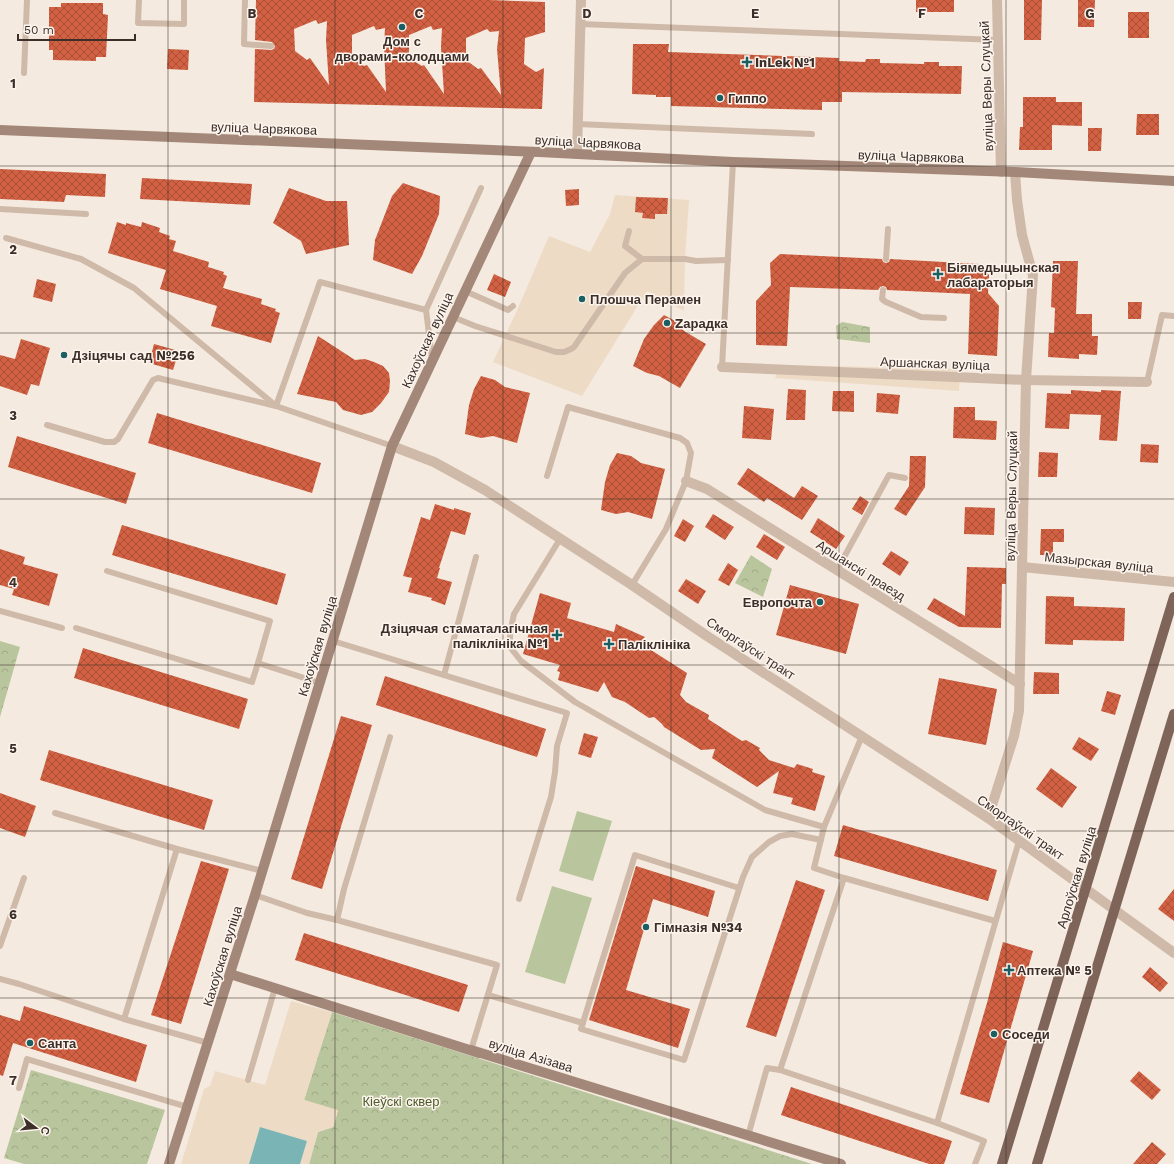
<svg xmlns="http://www.w3.org/2000/svg" width="1174" height="1164" viewBox="0 0 1174 1164" font-family="'Work Sans',sans-serif">
	<style>
		.grass { fill: #b9c69d }
		.park { fill: url(#park-crowns) }
		.plaza { fill: #eedbc5 }
		.water { fill: #7bb4b5 }
		.building { fill: url(#building-cross-hatch); fill-rule: evenodd }
		.lines { fill: none; stroke-linecap: round; stroke-linejoin: round }
		.lane { stroke: #cfbaa9; stroke-width: 6 }
		.street { stroke: #cfbaa9; stroke-width: 10 }
		.secondary { stroke: #a3887a; stroke-width: 10 }
		.primary { stroke: #7f6559; stroke-width: 10 }
		.grid { fill: none; stroke: #3c2f2a; stroke-width: 1; stroke-opacity: 0.55 }
		.poi-dot { fill: #1a5f62; stroke: #fcf4ed; stroke-width: 1.5 }
		.labels { text-anchor: middle; stroke-width: 3; stroke-linejoin: round; paint-order: stroke }
		.poi-label { font-size: 13px; font-weight: bold; fill: #3c2f2a; stroke: #fcf4ed; text-anchor: start }
		.street-label { font-size: 13px; fill: #3c2f2a; stroke: #fcf4ed }
		.park-label { font-size: 13px; fill: #4c5d2b; stroke: #fcf4ed }
		.grid-label { font-size: 13px; text-anchor: middle; font-weight: bold; fill: #3c2f2a; stroke: #fcf4ed; stroke-width: 3; stroke-linejoin: round; paint-order: stroke }
	</style>
	<defs>
		<pattern id="park-crowns" width="20" height="18" patternUnits="userSpaceOnUse"><rect width="20" height="18" fill="#b9c69d"/><path d="M2 6a3 3 0 1 1 6 0M12 15a3 3 0 1 1 6 0" fill="none" stroke="#a0aa87"/></pattern>
		<pattern id="building-cross-hatch" width="8" height="8" patternUnits="userSpaceOnUse"><rect width="8" height="8" fill="#d16142"/><path d="M0 0l8 8M0 8l8-8" fill="none" stroke="#ab5037"/></pattern>
	</defs>
	<rect width="100%" height="100%" fill="#f5eadf"/>
	<g class="grass">
		<path d="M577,811L612,821L593,881L559,871Z"/>
		<path d="M552,886L592,898L565,984L525,972Z"/>
	</g>
	<g class="park">
		<path d="M842,322L870,327V343L837,339L836,326Z"/>
		<path d="M751,555L772,569L763,597L735,583Z"/>
		<path d="M0,641L20,647L0,717Z"/>
		<path d="M332,1012L812,1164H309L318,1132L333,1127L338,1111L304,1100Z"/>
		<path d="M31,1070L165,1110L147,1164H24L4,1158Z"/>
	</g>
	<g class="plaza">
		<path d="M615,195L689,200L685,259L684,311L647,291L582,396L493,362L518,308L549,236L590,252L610,214Z"/>
		<path d="M780,365L960,369L959,391L775,378Z"/>
		<path d="M291,1001L332,1012L304,1100L338,1110L333,1127L318,1132L309,1164H300L307,1141L260,1127L249,1164H181L204,1089L210,1086L215,1071L265,1085Z"/>
	</g>
	<path class="water" d="M260,1127L307,1141L300,1164H249Z"/>
	<g class="building">
		<path d="M256,0H489L545,2V32L525,38L524,64L536,72L544,68L542,109L254,102L255,49L271,50L274,49L275,46L272,42L255,40ZM316,20L318,24L327,21L326,40L329,85L310,58L307,60L295,51L294,29ZM374,26L376,30L385,28L384,46L386,92L367,65L364,66L352,57V35ZM431,26L433,30L442,28L441,47L444,94L424,65L422,66L409,58V35ZM487,29L490,32L499,31L497,49L501,95L481,68L478,69L466,60V38Z"/>
		<rect x="916" y="0" width="38" height="12"/>
		<path d="M1024,0H1042L1041,40H1024Z"/>
		<path d="M1078,0H1095L1094,27H1078Z"/>
		<path d="M61,3H103V14L108,15L106,57H96V61L53,60V50H49V7H61Z"/>
		<rect x="1128" y="12" width="21" height="26"/>
		<path d="M633,44H669L668,52L839,58V61L865,62L866,59H880V63L924,64V62H939V66H962L961,94L842,92V102H822V110L671,106V97H656V95L632,94Z"/>
		<path d="M168,49L189,50L188,70L167,69Z"/>
		<path d="M1023,97H1056V102H1082V126L1052,125V150H1019L1020,127H1023Z"/>
		<path d="M1137,114H1159V135H1136Z"/>
		<path d="M1088,128H1102L1101,151H1088Z"/>
		<path d="M0,169L106,174L105,197L66,195L64,202L0,199Z"/>
		<path d="M142,178L252,184L250,205L140,199Z"/>
		<path d="M403,183L440,196L439,214L422,256L412,274L373,260L375,240L392,196Z"/>
		<path d="M289,188L326,201H347L349,245L306,254L301,241L273,223Z"/>
		<path d="M579,189V205L566,206L565,190Z"/>
		<path d="M636,197L668,198L667,214H655V219L642,218L643,213L635,212Z"/>
		<path d="M117,222L126,225V223L141,227L142,222L160,228L159,232L170,236L169,239L176,241L173,251L209,262L208,267L224,272L223,274L227,276L223,288L262,299L261,304L276,309L275,311L280,313L271,343L211,326L217,306L160,289L166,270L108,253Z"/>
		<path d="M780,254L882,259L883,262L886,263L889,262L890,259L980,264L989,275L988,293L999,306L997,356L968,354L970,294L887,290L886,287L883,286L880,287L878,290L790,287L787,346L756,345V301L771,285L770,263Z"/>
		<path d="M1053,261H1078L1076,314H1092V336H1098L1097,355L1079,354V359L1048,357L1049,333H1054L1055,308L1051,307Z"/>
		<path d="M494,274L511,282L505,297L487,290Z"/>
		<path d="M37,279L56,284L52,302L33,297Z"/>
		<path d="M1128,302H1142L1141,319H1128Z"/>
		<path d="M664,315L677,322L684,331L706,344L680,388L659,376L647,373L633,366L644,339L654,325Z"/>
		<path d="M318,336L355,360L365,359L374,362L383,366L389,373L390,381L389,392L381,403L372,412L361,415L343,410L336,402L297,394Z"/>
		<path d="M21,339L50,348L39,386L31,384L27,395L0,386V355L15,359Z"/>
		<path d="M154,344L179,351L173,370L149,363Z"/>
		<path d="M481,376L495,380L505,387L530,393L517,443L493,436L481,438L465,434L469,405L474,389Z"/>
		<path d="M788,389L806,390L805,420H786Z"/>
		<path d="M1071,390L1101,392V390L1121,391L1117,441L1099,440L1101,415L1070,414L1069,429L1045,428L1047,393L1071,394Z"/>
		<path d="M833,391H854V412L832,411Z"/>
		<path d="M877,393L900,395L898,414L876,412Z"/>
		<path d="M744,406L774,409L771,440L742,438Z"/>
		<path d="M954,407H975V420L997,421L996,440L953,438Z"/>
		<path d="M157,413L321,463L312,493L148,443Z"/>
		<path d="M17,436L136,473L126,504L8,467Z"/>
		<path d="M1141,444L1159,445L1158,463L1140,462Z"/>
		<path d="M1039,452L1058,453L1057,477H1038Z"/>
		<path d="M617,453L631,456L641,463L665,469L652,519L628,512L616,514L601,510L605,482L610,465Z"/>
		<path d="M910,456H926L925,487L906,516L894,509L909,486Z"/>
		<path d="M748,468L794,498L802,486L818,496L802,520L767,498L764,502L737,484Z"/>
		<path d="M860,496L869,502L862,515L852,509Z"/>
		<path d="M435,504L454,510V508L471,513L465,535L451,531L439,568H440L437,578L452,582L445,605L431,600L432,598L408,592L412,578L403,576L421,517L430,520Z"/>
		<path d="M965,507L995,508L994,535L964,534Z"/>
		<path d="M713,514L734,527L725,540L705,527Z"/>
		<path d="M818,518L845,536L836,549L810,532Z"/>
		<path d="M683,519L694,526L685,542L674,536Z"/>
		<path d="M122,525L286,574L277,605L112,555Z"/>
		<path d="M1041,529H1064V542H1053V555H1040Z"/>
		<path d="M764,534L785,547L777,560L756,547Z"/>
		<path d="M0,549L25,557L23,564L58,574L49,606L12,595L14,589L0,585Z"/>
		<path d="M891,551L909,562L900,576L882,564Z"/>
		<path d="M728,563L738,570L729,586L718,580Z"/>
		<path d="M967,567L1006,568V584H1002L1001,628L959,627L927,609L934,598L965,616Z"/>
		<path d="M686,579L706,591L698,604L678,591Z"/>
		<path d="M790,585L859,604L846,654L776,635Z"/>
		<path d="M540,593L571,603L567,618L614,632L616,624L645,637L640,643L687,673L680,695L686,702L709,715L708,719L742,741L746,740L760,748L759,750L769,760L794,768L797,764L813,769L812,772L825,776L815,811L791,804L793,798L773,793L779,771L757,787L712,758L715,749L701,750L664,727L662,724L654,717L649,718L625,702L612,697L604,682L598,692L558,680L560,672L557,671L560,665L523,654Z"/>
		<path d="M1046,596L1074,597V606L1125,608L1124,641L1073,640V645L1045,644Z"/>
		<path d="M83,648L248,699L239,729L74,678Z"/>
		<path d="M1034,672L1059,673V694H1033Z"/>
		<path d="M385,676L546,729L537,757L376,705Z"/>
		<path d="M939,678L997,689L986,745L928,734Z"/>
		<path d="M1107,691L1121,695L1115,715L1101,711Z"/>
		<path d="M341,716L372,725L322,889L291,879Z"/>
		<path d="M584,733L598,737L591,758L578,754Z"/>
		<path d="M1079,737L1099,749L1091,761L1072,749Z"/>
		<path d="M49,750L213,800L204,830L40,780Z"/>
		<path d="M1051,768L1077,787L1062,808L1036,789Z"/>
		<path d="M0,793L36,806L25,837L0,828Z"/>
		<path d="M843,825L997,870L988,901L834,856Z"/>
		<path d="M201,861L229,869L181,1024L151,1015Z"/>
		<path d="M636,866L715,891L708,917L653,899L626,990L690,1009L678,1048L589,1020Z"/>
		<path d="M796,880L825,890L776,1037L746,1027Z"/>
		<path d="M1174,889V921L1158,909Z"/>
		<path d="M304,933L468,985L459,1012L295,960Z"/>
		<path d="M1003,942L1033,951L989,1103L960,1094L987,1003Z"/>
		<path d="M1150,967L1168,983L1160,992L1142,977Z"/>
		<path d="M24,1006L147,1045L136,1082L13,1043L3,1076L0,1075V1015L20,1021Z"/>
		<path d="M1139,1071L1161,1090L1152,1100L1130,1081Z"/>
		<path d="M791,1087L952,1141L944,1164H929L781,1115Z"/>
		<path d="M1152,1142L1166,1154L1157,1164H1133Z"/>
	</g>
	<g class="lines">
		<g class="lane">
			<path d="M139,0L138,23L184,24V0"/>
			<path d="M245,0L244,44L271,46"/>
			<path d="M580,24L998,40"/>
			<path d="M24,73L27,0"/>
			<path d="M577,124L812,134"/>
			<path d="M0,209L86,214"/>
			<path d="M629,231L625,246L642,259"/>
			<path d="M6,238L81,259L134,288L275,405"/>
			<path d="M886,259L888,229"/>
			<path d="M883,290L882,299L886,302L921,317L944,318"/>
			<path d="M465,291L508,310L513,306"/>
			<path d="M426,310L481,188"/>
			<path d="M453,317L475,326L556,352H564L571,349L574,347L625,273L642,259H685L696,261L728,260"/>
			<path d="M722,367L733,162"/>
			<path d="M1147,382L1162,315L1174,316"/>
			<path d="M276,406L320,282L426,310L432,358"/>
			<path d="M47,425L105,442H114L118,439L153,380L158,378L276,406L392,446"/>
			<path d="M547,476L568,407L680,438L687,443L691,453L686,481L666,529L632,585"/>
			<path d="M560,539L514,614L510,633V647L521,661L575,702L765,810L824,827L862,736"/>
			<path d="M837,570L889,475L905,478"/>
			<path d="M107,571L270,621L258,663"/>
			<path d="M0,611L62,628"/>
			<path d="M76,628L252,682L258,663L320,683"/>
			<path d="M333,641L567,713L557,746L555,772L551,797L519,899"/>
			<path d="M444,675L476,557"/>
			<path d="M55,813L177,849L262,871"/>
			<path d="M824,827L814,868L844,878L995,921"/>
			<path d="M739,888L635,855L581,1029L684,1060L743,877L752,857L769,842L780,836L792,834L821,840"/>
			<path d="M255,895L307,913L337,920L497,965L471,1050"/>
			<path d="M337,920L344,889L390,737"/>
			<path d="M0,946L24,878"/>
			<path d="M0,979L19,984L124,1019L208,1043"/>
			<path d="M488,995L583,1023"/>
			<path d="M124,1019L177,849"/>
			<path d="M780,1070L844,878"/>
			<path d="M248,1080L275,988"/>
			<path d="M19,1088L27,1059L188,1107"/>
			<path d="M748,1136L767,1068L780,1070L937,1123"/>
			<path d="M975,1164L984,1141L937,1123L1019,841"/>
		</g>
		<g class="street">
			<path d="M997,0L1001,172"/>
			<path d="M577,154L581,0"/>
			<path d="M722,367L1026,380L1147,382"/>
			<path d="M392,446L434,462L485,490L632,585L707,636L988,818L1174,953"/>
			<path d="M686,481L707,489L1020,684"/>
			<path d="M1022,567L1174,582"/>
			<path d="M988,818L1014,736L1019,711L1026,380L1033,275L1022,235L1017,200L1015,172"/>
		</g>
		<g class="secondary">
			<path d="M0,130L539,152L733,162L1015,172L1174,181"/>
			<path d="M230,974L479,1053L471,1050L841,1164"/>
			<path d="M169,1164L255,895L392,446L531,152"/>
		</g>
		<g class="primary">
			<path d="M1002,1164L1174,597"/>
			<path d="M1037,1164L1174,714"/>
		</g>
	</g>
	<path class="grid" d="M168,0V1164M335,0V1164M503,0V1164M671,0V1164M839,0V1164M1006,0V1164M0,166H1174M0,333H1174M0,499H1174M0,665H1174M0,831H1174M0,998H1174"/>
	<g class="poi-dot">
		<circle cx="402" cy="27" r="4"/>
		<path d="M745 56h4v4h4v4h-4v4h-4v-4h-4v-4h4z"/>
		<circle cx="720" cy="98" r="4"/>
		<path d="M936 268h4v4h4v4h-4v4h-4v-4h-4v-4h4z"/>
		<circle cx="582" cy="299" r="4"/>
		<circle cx="667" cy="323" r="4"/>
		<circle cx="64" cy="355" r="4"/>
		<circle cx="820" cy="602" r="4"/>
		<path d="M555 629h4v4h4v4h-4v4h-4v-4h-4v-4h4z"/>
		<path d="M607 638h4v4h4v4h-4v4h-4v-4h-4v-4h4z"/>
		<circle cx="646" cy="927" r="4"/>
		<path d="M1007 964h4v4h4v4h-4v4h-4v-4h-4v-4h4z"/>
		<circle cx="994" cy="1034" r="4"/>
		<circle cx="30" cy="1043" r="4"/>
	</g>
	<g class="labels">
		<g class="poi-label">
			<text x="402" y="46" text-anchor="middle">Дом с<tspan x="402" dy="15">дворами-колодцами</tspan></text>
			<text x="755" y="67">InLek №1</text>
			<text x="728" y="103">Гиппо</text>
			<text x="947" y="272">Біямедыцынская<tspan x="947" dy="15">лабараторыя</tspan></text>
			<text x="590" y="304">Плошча Перамен</text>
			<text x="675" y="328">Zарадка</text>
			<text x="72" y="360">Дзіцячы сад №256</text>
			<text x="812" y="607" text-anchor="end">Европочта</text>
			<text x="548" y="633" text-anchor="end">Дзіцячая стаматалагічная<tspan x="548" dy="15">паліклініка №1</tspan></text>
			<text x="618" y="649">Паліклініка</text>
			<text x="654" y="932">Гімназія №34</text>
			<text x="1017" y="975">Аптека № 5</text>
			<text x="1002" y="1039">Соседи</text>
			<text x="38" y="1048">Санта</text>
		</g>
		<g class="street-label">
			<text transform="translate(986 86) rotate(-92)" y="5">вуліца Веры Слуцкай</text>
			<text transform="translate(264 128) rotate(2)" y="5">вуліца Чарвякова</text>
			<text transform="translate(588 142) rotate(3)" y="5">вуліца Чарвякова</text>
			<text transform="translate(911 156) rotate(2)" y="5">вуліца Чарвякова</text>
			<text transform="translate(427 340) rotate(-65)" y="5">Кахоўская вуліца</text>
			<text transform="translate(935 363) rotate(2)" y="5">Аршанская вуліца</text>
			<text transform="translate(1011 496) rotate(-89)" y="5">вуліца Веры Слуцкай</text>
			<text transform="translate(1099 562) rotate(6)" y="5">Мазырская вуліца</text>
			<text transform="translate(861 570) rotate(32)" y="5">Аршанскі праезд</text>
			<text transform="translate(317 646) rotate(-73)" y="5">Кахоўская вуліца</text>
			<text transform="translate(751 648) rotate(33)" y="5">Сморгаўскі тракт</text>
			<text transform="translate(1021 827) rotate(35)" y="5">Сморгаўскі тракт</text>
			<text transform="translate(1076 877) rotate(-73)" y="5">Арлоўская вуліца</text>
			<text transform="translate(222 956) rotate(-73)" y="5">Кахоўская вуліца</text>
			<text transform="translate(531 1055) rotate(17)" y="5">вуліца Азізава</text>
		</g>
		<g class="park-label">
			<text x="401" y="1106">Кіеўскі сквер</text>
		</g>
	</g>
	<g class="grid-label">
		<text x="252" y="18">B</text>
		<text x="419" y="18">C</text>
		<text x="587" y="18">D</text>
		<text x="755" y="18">E</text>
		<text x="922" y="18">F</text>
		<text x="1090" y="18">G</text>
		<text x="13" y="88">1</text>
		<text x="13" y="254">2</text>
		<text x="13" y="420">3</text>
		<text x="13" y="587">4</text>
		<text x="13" y="753">5</text>
		<text x="13" y="919">6</text>
		<text x="13" y="1085">7</text>
	</g>
	<g transform="translate(36 1128) rotate(106)" stroke="#fcf4ed" stroke-width="3" paint-order="stroke">
	<path d="M0-3L7 15L0 10L-7 15Z" fill="#3c2f2a"/>
	<text y="-6" font-size="11" font-weight="bold" text-anchor="middle" fill="#3c2f2a">С</text>
	</g>
	<path d="M18 34v6h117v-6" fill="none" stroke="#3c2f2a" stroke-width="2"/>
	<text x="24" y="34" font-size="12" fill="#3c2f2a" stroke="#fcf4ed" stroke-width="3" paint-order="stroke">50 m</text>
</svg>
